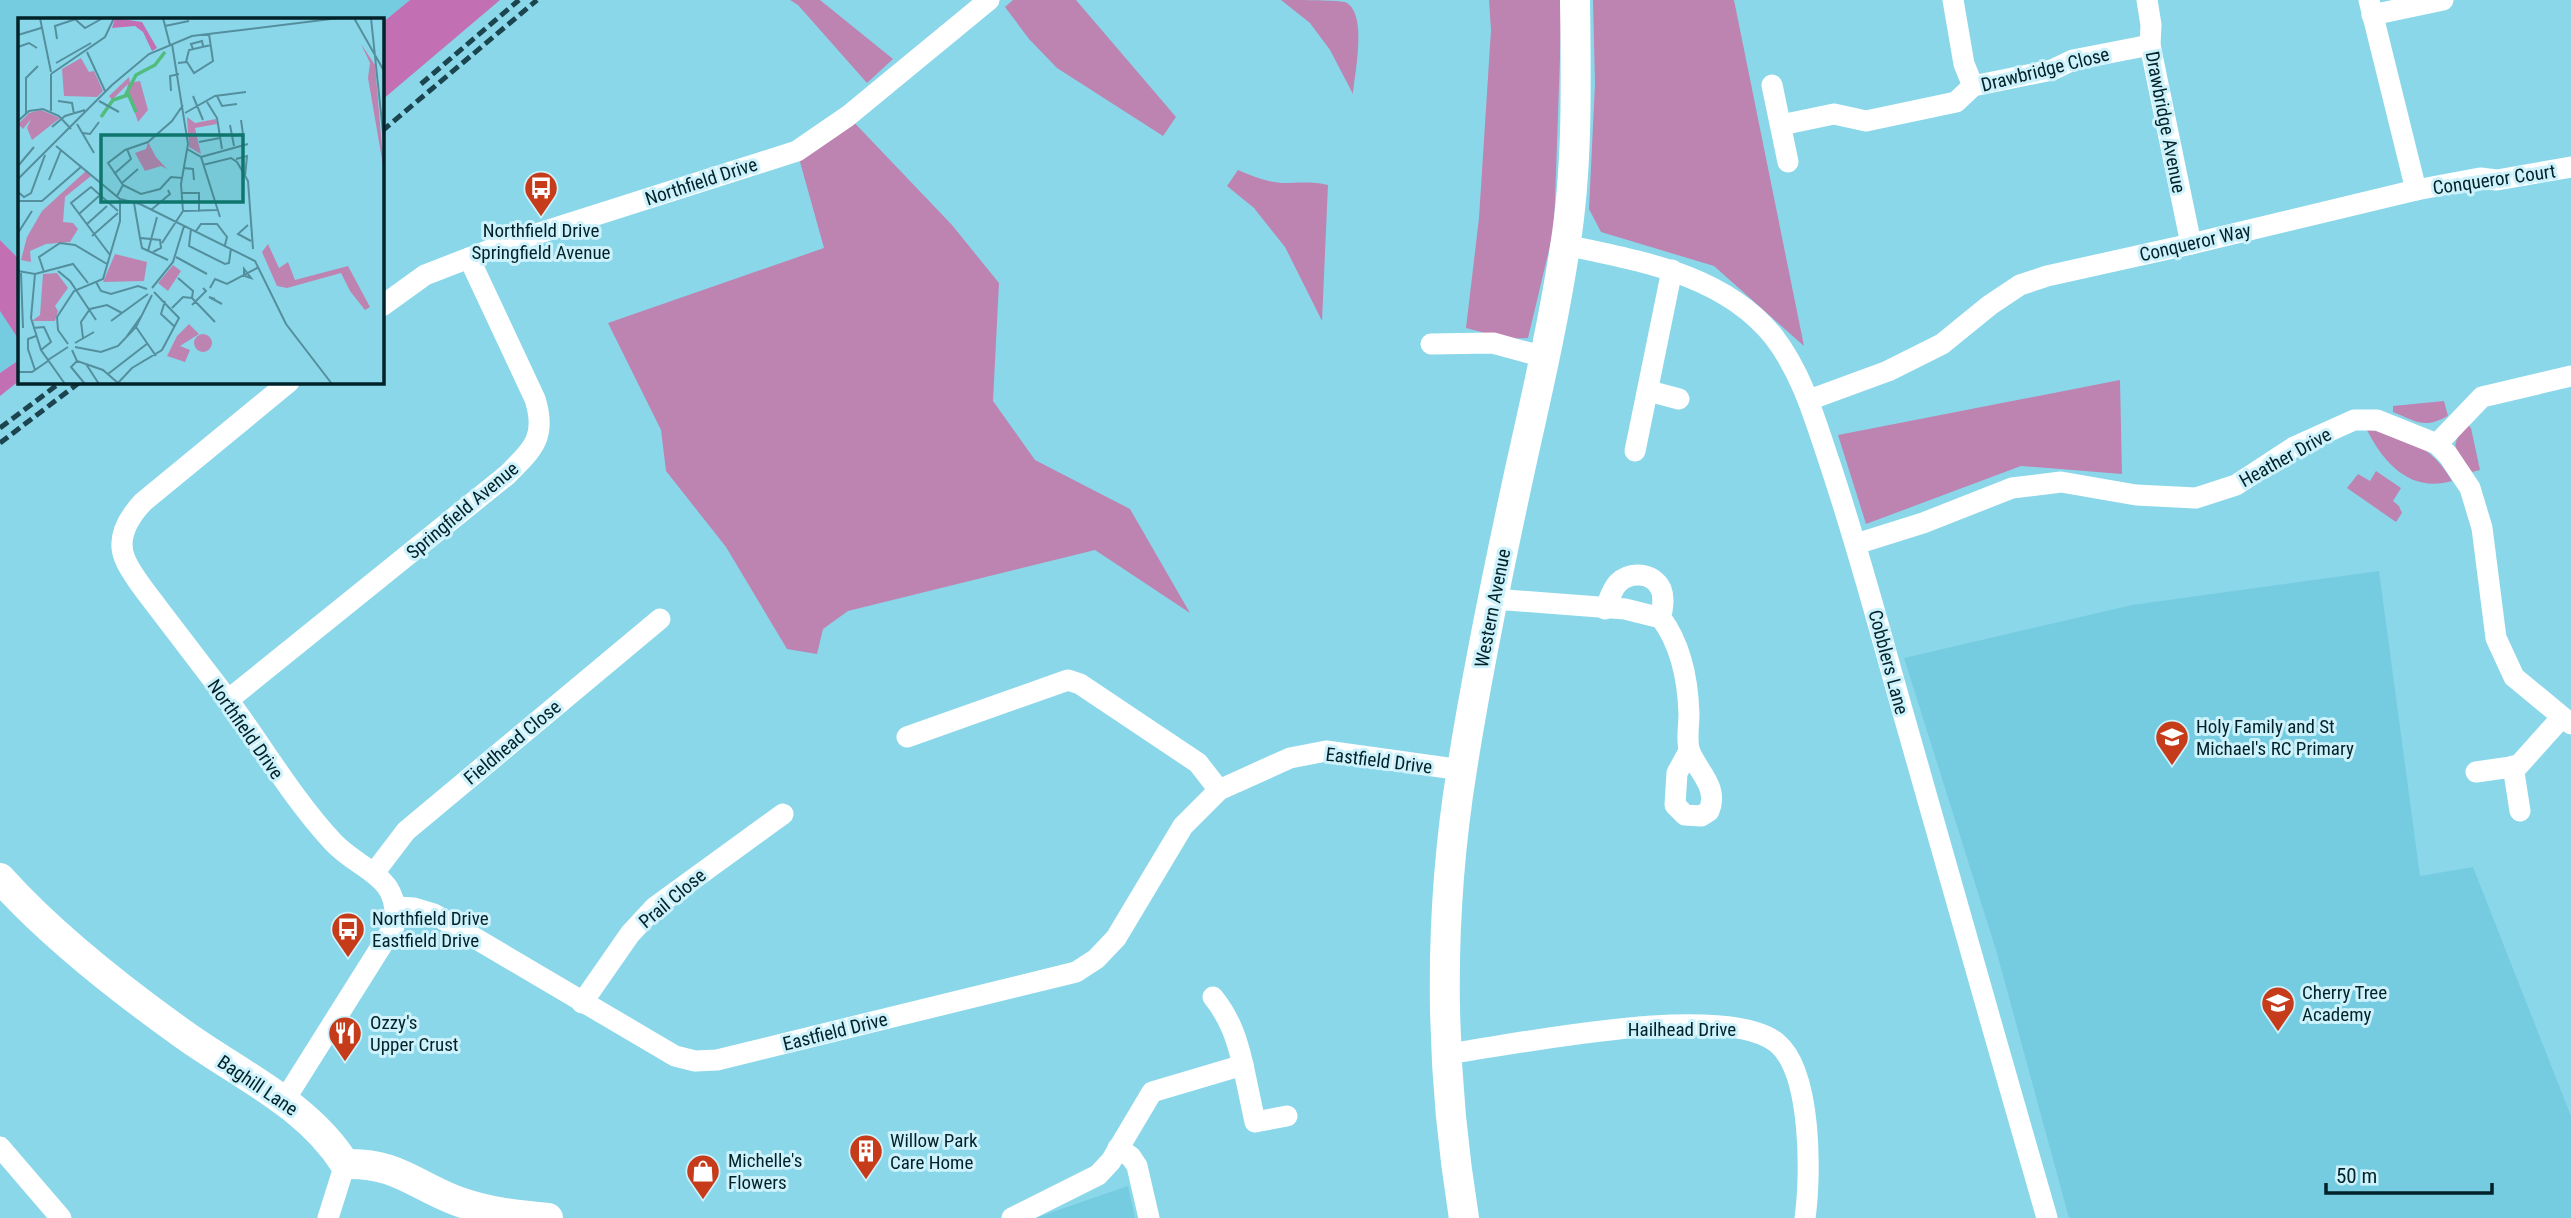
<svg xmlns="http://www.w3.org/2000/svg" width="2571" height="1218" viewBox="0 0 2571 1218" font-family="'Roboto Condensed',sans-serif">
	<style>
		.built { fill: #75cce1 }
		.green { fill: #bd84b1 }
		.forest { fill: #c36fb3 }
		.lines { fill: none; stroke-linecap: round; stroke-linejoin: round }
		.street { stroke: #fff; stroke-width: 21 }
		.secondary { stroke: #fff; stroke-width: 30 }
		.rail { stroke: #1b444e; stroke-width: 5; stroke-dasharray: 10 5; stroke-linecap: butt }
		.labels { text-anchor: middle; stroke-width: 6; stroke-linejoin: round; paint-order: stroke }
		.street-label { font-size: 19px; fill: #012229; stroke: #cdf2fb }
		.poi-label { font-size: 19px; fill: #012229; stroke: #cdf2fb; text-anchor: start }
		.inset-river { fill: none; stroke: #51bc7c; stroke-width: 3.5 }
		.inset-road { fill: none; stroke: #548f9d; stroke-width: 2 }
		.view { fill: #0f766e; fill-opacity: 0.15; stroke: #0f766e; stroke-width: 3.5 }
		.inset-edge { fill: none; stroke: #012229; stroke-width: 3.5 }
	</style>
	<rect width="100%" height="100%" fill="#8bd7ea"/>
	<g class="built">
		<path d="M0,0H410L382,23V19H19V259L0,240Z"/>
		<path d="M0,311L19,340V360L0,373Z"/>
		<path d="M2379,571L2420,876L2473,867L2571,1116V1218H2069L1996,950L1904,658L2132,605Z"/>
		<path d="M1128,1186L1135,1218H1035Z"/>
	</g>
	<g class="green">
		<path d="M790,0H820L893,59L867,83L798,5Z"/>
		<path d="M1013,0H1076L1176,117L1163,136L1057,68L1029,39L1005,7Z"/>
		<path d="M1281,0C1295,0 1333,0 1345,2C1368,12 1355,72 1353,94L1330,50L1310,23Z"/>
		<path d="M1489,0H1562L1554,229L1528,338L1508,339L1466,328L1479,218L1491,30Z"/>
		<path d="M1593,0H1734L1804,346L1714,266L1601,232L1589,209L1595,84Z"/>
		<path d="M848,116L952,225L999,283L993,401L1035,460L1130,509L1190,613L1095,550L848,611L823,629L817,654L787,649L726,547L666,471L661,430L608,323L824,248L797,151Z"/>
		<path d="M1238,170C1252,176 1266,182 1282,183C1298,183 1312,181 1328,185L1322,321L1285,247L1254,208L1227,186Z"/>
		<path d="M2120,380L2122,474L2021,466L1866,524L1838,435Z"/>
		<path d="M2444,401L2448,416C2423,429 2418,422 2393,412V406Z"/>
		<path d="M2467,424L2471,428L2480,470L2472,472C2456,449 2447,449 2467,424Z"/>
		<path d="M2367,430C2405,433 2433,448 2452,481C2411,493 2384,464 2367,430Z"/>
		<path d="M2376,471L2401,488L2393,501L2399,506L2402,513L2396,522L2347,488L2358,474L2370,481Z"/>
	</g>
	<g class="forest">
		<path d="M410,0H500L382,100V23Z"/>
		<path d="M0,240L19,259V340L0,311Z"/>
		<path d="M19,360V381L0,396V373Z"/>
	</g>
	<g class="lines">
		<g class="street">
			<path d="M1953,0L1964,64L1973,86"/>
			<path d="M2147,0L2151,25L2150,45L2191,244"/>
			<path d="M2369,0L2416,190"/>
			<path d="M2372,15L2443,0"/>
			<path d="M1772,85L1788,162"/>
			<path d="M1781,125L1834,114L1866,121L1956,102L1973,86L2052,70L2073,60L2150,45"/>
			<path d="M1566,245C1639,261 1724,274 1774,337C1803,375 1815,420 1830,464C1854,536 1874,608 1894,681C1944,861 1996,1039 2047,1218"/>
			<path d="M382,306L425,275L505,244L797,151L848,116L989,0"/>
			<path d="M1431,344L1493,343L1544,357"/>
			<path d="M1649,391L1679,399"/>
			<path d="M1809,400L1888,371L1942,344L1990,305L2020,285L2047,276L2191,244L2416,190L2480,178L2497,180L2571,167"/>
			<path d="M2437,444L2482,397L2571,376"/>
			<path d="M1635,451L1672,270"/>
			<path d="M1856,544L1923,523L2012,488L2061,482L2136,495L2196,498L2236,485L2294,447L2354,420H2377L2437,444L2448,455L2470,488L2482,528L2496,638L2514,677L2571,724"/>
			<path d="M1494,599L1625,609L1661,618C1681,645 1688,681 1689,714C1689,725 1686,742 1690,752C1698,772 1719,787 1709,811L1701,816L1685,815L1675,805L1677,773L1689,751"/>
			<path d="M1605,609C1609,600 1612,589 1618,583C1630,571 1653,572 1661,589C1665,599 1662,608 1661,618"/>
			<path d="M228,700L507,475C533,449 547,437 535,399L469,258"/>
			<path d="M907,737L1068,680L1080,684L1198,763L1219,790"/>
			<path d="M2513,766L2520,811"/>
			<path d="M2476,772L2518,766L2562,717"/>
			<path d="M374,873L406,831L660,619"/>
			<path d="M397,907L414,908L434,914L675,1056L695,1061L717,1060L1076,972L1096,959L1116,938L1183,826L1219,790L1290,758L1326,751L1462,770"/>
			<path d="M582,1003L630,934L655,907L783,814"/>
			<path d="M1446,1054C1515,1045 1725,1000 1777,1043C1812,1072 1811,1176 1805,1218"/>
			<path d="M1243,1065L1255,1122L1287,1116"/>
			<path d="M284,1101L394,926C402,875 361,872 333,842C292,798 262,745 226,697C203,667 180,637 158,608C147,593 132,576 125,559C116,538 129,517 143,502L289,382"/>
			<path d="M0,1147L61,1218"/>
			<path d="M1118,1148L1131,1157L1137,1166L1149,1218"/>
			<path d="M328,1218L345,1164"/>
			<path d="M1012,1218L1098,1175L1111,1161L1152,1092L1243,1065C1237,1039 1230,1018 1213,997"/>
		</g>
		<g class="secondary">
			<path d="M0,878C52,936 120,989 183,1034C240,1075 307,1104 345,1164C395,1162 415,1185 457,1201C487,1212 517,1215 548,1218"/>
			<path d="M1464,1218C1440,1070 1438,917 1462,769C1478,667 1499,566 1521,465C1537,393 1554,320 1565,247C1578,166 1576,82 1575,0"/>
		</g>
		<g class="rail">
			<path d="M421,84L519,0"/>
			<path d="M382,131L537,0"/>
			<path d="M0,428L61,382"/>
			<path d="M0,443L80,382"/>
		</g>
	</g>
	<defs>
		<g id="bus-pin" transform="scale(1.75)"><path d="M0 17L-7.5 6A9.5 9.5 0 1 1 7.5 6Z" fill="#c63c1a" stroke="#cdf2fb"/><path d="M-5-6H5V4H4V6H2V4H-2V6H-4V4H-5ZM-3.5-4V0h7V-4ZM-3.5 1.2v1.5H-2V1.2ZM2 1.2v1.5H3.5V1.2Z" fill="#fff"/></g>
		<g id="school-pin" transform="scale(1.75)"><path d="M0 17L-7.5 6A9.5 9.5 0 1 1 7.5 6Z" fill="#c63c1a" stroke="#cdf2fb"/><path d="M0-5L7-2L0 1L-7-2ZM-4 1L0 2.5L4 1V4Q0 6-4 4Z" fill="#fff"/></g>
		<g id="restaurant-pin" transform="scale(1.75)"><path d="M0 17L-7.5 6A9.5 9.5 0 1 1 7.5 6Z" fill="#c63c1a" stroke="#cdf2fb"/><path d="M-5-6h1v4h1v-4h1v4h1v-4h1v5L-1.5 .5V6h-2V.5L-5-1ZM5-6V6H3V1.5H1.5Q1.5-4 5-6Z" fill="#fff"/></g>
		<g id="building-pin" transform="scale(1.75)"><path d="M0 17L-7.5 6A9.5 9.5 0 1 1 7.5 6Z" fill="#c63c1a" stroke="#cdf2fb"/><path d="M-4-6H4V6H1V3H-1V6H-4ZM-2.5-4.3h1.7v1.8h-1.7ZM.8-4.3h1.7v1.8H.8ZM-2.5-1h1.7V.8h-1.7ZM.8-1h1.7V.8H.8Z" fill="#fff"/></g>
		<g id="shop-pin" transform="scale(1.75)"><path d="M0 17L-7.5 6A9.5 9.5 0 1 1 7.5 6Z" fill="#c63c1a" stroke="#cdf2fb"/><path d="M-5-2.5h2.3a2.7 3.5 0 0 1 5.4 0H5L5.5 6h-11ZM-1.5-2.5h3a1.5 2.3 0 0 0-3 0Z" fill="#fff"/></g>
	</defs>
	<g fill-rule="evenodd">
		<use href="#bus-pin" x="541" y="188"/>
		<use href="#school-pin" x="2172" y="737"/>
		<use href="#bus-pin" x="348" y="929"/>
		<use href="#school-pin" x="2278" y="1003"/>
		<use href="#restaurant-pin" x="345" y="1033"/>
		<use href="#building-pin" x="866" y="1151"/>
		<use href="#shop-pin" x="703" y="1171"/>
	</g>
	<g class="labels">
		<g class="street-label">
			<text transform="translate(2045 69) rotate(-14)" y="7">Drawbridge Close</text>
			<text transform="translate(2166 122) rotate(79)" y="7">Drawbridge Avenue</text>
			<text transform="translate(2494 179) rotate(-8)" y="7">Conqueror Court</text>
			<text transform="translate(701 181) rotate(-18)" y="7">Northfield Drive</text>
			<text transform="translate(2195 242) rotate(-13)" y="7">Conqueror Way</text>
			<text transform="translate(2285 457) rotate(-29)" y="7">Heather Drive</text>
			<text transform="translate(462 510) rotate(-40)" y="7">Springfield Avenue</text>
			<text transform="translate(1492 608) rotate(-79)" y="7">Western Avenue</text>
			<text transform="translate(1889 662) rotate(75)" y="7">Cobblers Lane</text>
			<text transform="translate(246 729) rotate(55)" y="7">Northfield Drive</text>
			<text transform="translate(512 742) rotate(-40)" y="7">Fieldhead Close</text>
			<text transform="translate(1379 760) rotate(7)" y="7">Eastfield Drive</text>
			<text transform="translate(672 898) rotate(-40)" y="7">Prail Close</text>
			<text x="1682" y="1036">Hailhead Drive</text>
			<text transform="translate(835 1031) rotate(-14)" y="7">Eastfield Drive</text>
			<text transform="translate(258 1085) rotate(34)" y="7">Baghill Lane</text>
		</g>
		<g class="poi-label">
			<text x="541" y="237" text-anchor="middle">Northfield Drive<tspan x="541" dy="22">Springfield Avenue</tspan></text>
			<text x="2196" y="733">Holy Family and St<tspan x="2196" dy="22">Michael's RC Primary</tspan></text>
			<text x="372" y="925">Northfield Drive<tspan x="372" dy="22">Eastfield Drive</tspan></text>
			<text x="2302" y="999">Cherry Tree<tspan x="2302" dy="22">Academy</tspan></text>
			<text x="370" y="1029">Ozzy's<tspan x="370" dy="22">Upper Crust</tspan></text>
			<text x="890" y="1147">Willow Park<tspan x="890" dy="22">Care Home</tspan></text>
			<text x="728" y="1167">Michelle's<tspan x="728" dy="22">Flowers</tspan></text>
		</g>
	</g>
	<g transform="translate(18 18)">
		<rect width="366" height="366" fill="#8bd7ea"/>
		<path d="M343,26L357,47L366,153L350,60L352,45ZM63,40L71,54L76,53L85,73L79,79L46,78L44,51ZM111,59L112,65L122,63L130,92L120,104L112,80L107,79L110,66L94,82L91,78ZM23,92L42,100L14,122L9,110L13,101L5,111L0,106L11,95ZM169,99L177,105L198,101L199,106L177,110L183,136L171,129ZM130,124L138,139L149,151L143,148L127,153L117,135L128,131ZM69,152L73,158L47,179L45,204L55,205L60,211L52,224L28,226L12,233L13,244L3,242L9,219L24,193ZM250,226L261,250L270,244L277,262L330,248L352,289L347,292L332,273L323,255L269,270L259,268L244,234ZM97,236L129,244L126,263L85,264ZM155,247L163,253L150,273L140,265ZM39,255L50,270L37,288L40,293L37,303H14L22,297L25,256ZM171,306L181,316L162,328L172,332L167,344L149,338L159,318ZM176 325a9 9 0 1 1 18 0a9 9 0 1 1-18 0Z" fill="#bd84b1"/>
		<path d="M97,0L124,4L139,30L134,33L125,14L117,8L94,10Z" fill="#c36fb3"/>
		<path class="inset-river" d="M109,73L118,94M83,99L95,82L107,78L118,57L137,47L147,34"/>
		<path class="inset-road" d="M22,0L33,54M145,0L152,27M336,0L366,53M353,0L366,124M58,2L67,10L85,0M147,8L171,3M0,17L23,10M39,21L37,8L61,0M0,29L11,25L19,30M175,31L173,26L184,23L185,28M69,34L87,73M168,44L171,32L193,27M38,45L73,25M160,45L169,44L176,55L195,43L191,16M33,56L87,19L96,0M153,73L152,58L161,56M175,78L185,102M199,78L204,88L219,86M40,83L54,85L56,96M81,83L101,94M189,84L199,100L204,131M33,93V56M8,95V60L20,48M167,95L197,78L228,74M0,103L11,93L25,91L41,98L53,111M59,106L76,135M212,107L216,128M34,109L47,98L67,92M65,115L72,116L81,104M214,118L225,116L223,102M181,124L202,120M38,128L102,181L122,186L237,243L268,306L314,366M169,131L183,139L202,199M183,139L230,126M218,141L229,138L227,159M185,147L213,140L219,144L230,163L235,231M0,148L16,129M165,150L175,151L176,162M96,156L113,141L109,131M0,161L94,67L131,36L174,18L321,0M31,162L43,132M104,165L120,151M105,167L123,176L142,171L153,159L164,160M0,174L6,179L13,175L27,137M163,175H181V194M99,178L105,167L90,145L107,132L130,124L154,103L165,87M0,183H24L64,148M116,185L122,220M133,192L152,176L150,172M165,193L199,192M61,196L81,178M69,206L89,188M230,207L220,216L233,223M173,211L171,228L207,246L211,245L213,230M178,213L183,206H199L209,219L207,227M0,215L14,193M74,218L100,195M144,225L165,193L163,166L170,126L154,26M130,233L139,199M135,234L143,230L142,222L122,220L124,230L150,242M92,237L53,185L73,169L100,193M158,239L189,256M0,253L17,256L55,246L70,265M40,253L52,263L78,302M26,254L21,239L42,225L57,227L89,246M3,255L5,310M17,256L13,300L23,332L47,366M226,259V251L233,260L227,258M160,260L175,273L174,280M78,264L83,273L93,276L120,268L129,271M134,270L155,244L166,208M192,270L197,261L209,266L241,249M197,281L191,279L204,286M147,283L143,296L157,309M174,287L188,273L185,270M154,290L165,279L174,280L197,304M93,303L130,276M118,309L138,338M15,310L26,309L33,324L23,332M109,318L124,297M65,320L63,304L72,291L89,287L104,295M57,325L76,314M50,326L40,312L39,299L56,273L85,261L102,203V181M57,329L83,334L100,328L118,309L134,277M54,332L59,343L85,352L100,365M30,342L50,329M59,343L53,349L67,366M68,346L81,366M17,352L10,331V321L18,318M0,354H14L30,343M90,356L130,325M99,366L114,350L144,332L161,300L136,274"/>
		<path class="view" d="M83,117H225V184H83Z"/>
		<rect width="366" height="366" class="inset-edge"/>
	</g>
	<path d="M2326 1183v10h166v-10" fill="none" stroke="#012229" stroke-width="3.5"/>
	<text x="2336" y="1183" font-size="21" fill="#012229" stroke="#cdf2fb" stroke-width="5" paint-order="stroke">50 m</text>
</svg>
